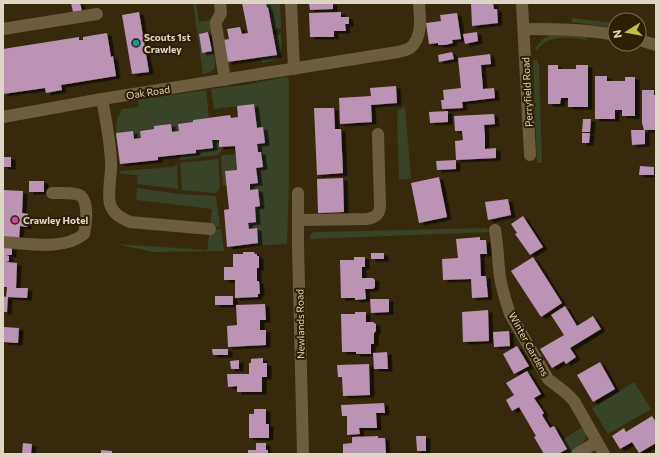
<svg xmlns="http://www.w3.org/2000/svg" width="659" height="457" viewBox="0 0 659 457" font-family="Commissioner,sans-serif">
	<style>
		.green { fill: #394328 }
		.building { fill: #bb93b5; filter: url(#shadow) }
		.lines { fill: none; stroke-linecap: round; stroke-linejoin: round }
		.minor { stroke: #6c5d3f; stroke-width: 12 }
		.culture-dot { fill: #0f9aa8; stroke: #2d2002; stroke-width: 1.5 }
		.hotel-dot { fill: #d1479c; stroke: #2d2002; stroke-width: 1.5 }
		.labels { text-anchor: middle; stroke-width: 4; stroke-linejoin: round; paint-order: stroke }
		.poi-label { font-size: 10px; font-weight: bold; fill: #ded6c5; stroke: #2d2002; text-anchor: start }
		.street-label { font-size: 10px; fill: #ded6c5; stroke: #2d2002 }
	</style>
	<defs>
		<filter id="shadow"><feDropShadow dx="4.5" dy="2.5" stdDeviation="0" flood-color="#0009"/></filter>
	</defs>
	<rect width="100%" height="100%" fill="#372a0c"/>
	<g class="green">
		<path d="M193,3H196L199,22L212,20L211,31L199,34L202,53L212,51L213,53C216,66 218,71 203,74Z"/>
		<path d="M266,3H280L281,28L272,30L268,8H267Z"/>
		<path d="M572,18L615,23L614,28L572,22Z"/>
		<path d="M281,34C282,54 283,59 262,63L261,58L277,55L273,36Z"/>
		<path d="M550,35H586L588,40C568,38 551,33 537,50L535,48L543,39Z"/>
		<path d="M533,60H537L539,65L542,163H537Z"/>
		<path d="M285,77L288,78L289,81V181L287,244L227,247L258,243L257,228L249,229L248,223L256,222L255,207L260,206L258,189L250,190V184L256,168L263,167L261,152H258L257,144L265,143L263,128H257L254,104L214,109L211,89L244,85Z"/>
		<path d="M206,90L209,118L193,120V122L178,124L179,131L172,132L171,124L155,126L154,129L140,130L141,138L134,139L133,131L116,133L117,119L122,109L139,107L138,100Z"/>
		<path d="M405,107L411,178L403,180L399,179L397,119L398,110Z"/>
		<path d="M212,140H219V147H222V150L217,155L180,160V155L196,153V150L213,148Z"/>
		<path d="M235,154L237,170L225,171L227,185H223L221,158L223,155Z"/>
		<path d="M218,159L220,188L216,193L182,190L180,163Z"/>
		<path d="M177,164L178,189L137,184L138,175L121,174L120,171L173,167Z"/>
		<path d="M137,188L179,194L216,196L220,226L210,227L212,209L136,200Z"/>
		<path d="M486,228L490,232L310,239V235L314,232Z"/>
		<path d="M221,229L224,251L153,252L116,244L207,250L210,230Z"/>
		<path d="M634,382L651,409L608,434L592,408Z"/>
		<path d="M584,426C591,442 578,447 567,454L565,450L567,448L562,440Z"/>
	</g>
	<g class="building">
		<path d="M71,3H80L82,11L73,12Z"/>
		<path d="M242,3H266L267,8L268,7L277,55L227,62L223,40L229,39L227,29L240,27L242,34L248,33Z"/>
		<path d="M309,3H333V9L310,10Z"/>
		<path d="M471,3H493L494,9H497L498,23L472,26Z"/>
		<path d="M139,12L149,72L132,74L122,15Z"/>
		<path d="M341,12V17H349V24H345L346,31H334V37H310L309,13Z"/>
		<path d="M457,13L461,39L452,40L453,43L445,45H438V43L429,44L426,23L441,21L440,15Z"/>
		<path d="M208,32L212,51L202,53L199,34Z"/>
		<path d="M477,32L478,41L465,44L463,34Z"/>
		<path d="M107,33L111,57L113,56L116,76L61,85L62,90L46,93L45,88L3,94V49L79,37V40H83V37Z"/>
		<path d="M452,52L454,59L439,62L438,55Z"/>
		<path d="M490,54L491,64L481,65L483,89L494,88L495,98L462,102L463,108L442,109L441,100H444L443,90L461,88L458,58Z"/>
		<path d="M548,65H558V69H576V65H588V107H568V98H561L560,104H548Z"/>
		<path d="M595,76H607V81H625V77H635V116H622V110H615V119H595Z"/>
		<path d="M396,86L397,103L371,105L372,122L340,124L339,98L371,96L370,88Z"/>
		<path d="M642,90H654V95H656V130H644L642,123Z"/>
		<path d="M254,104L257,128L263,127L265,143L257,144L258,152H261L263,167L256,168L258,183L250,184V190L258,189L260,206L255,207L256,222L248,223L249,229L257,228L258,243L227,247L224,210L229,209L225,171L237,170L235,146L219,147V140H212L213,148L196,150V153L158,157V160L120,164L116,133L133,131L134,139L141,138L140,131L154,129V126L171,124L172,132L179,131L178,124L193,122V120L230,115L231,118L238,117L237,106Z"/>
		<path d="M314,108H334L335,129H341L343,173L317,175Z"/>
		<path d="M448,111V122L430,123L429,112Z"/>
		<path d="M494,114L495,124L484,125L485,136V149L496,148V158L456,160L455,141L463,140L462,131H455L454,116Z"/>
		<path d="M583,119H591L590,132H582Z"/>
		<path d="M631,130H645V144L632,145Z"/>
		<path d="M582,133H590L589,143H582Z"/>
		<rect x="3" y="157" width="8" height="10"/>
		<path d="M456,160V169L437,170L436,161Z"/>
		<path d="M640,166L654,167V175H639Z"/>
		<path d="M439,177L447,217L419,223L411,183Z"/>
		<path d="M343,178L344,212L318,213L317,179Z"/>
		<rect x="29" y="181" width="15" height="11"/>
		<path d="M3,190L23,191L22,213L28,214L27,227L20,226L19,239L3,238Z"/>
		<path d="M508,199L511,215L488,220L485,202Z"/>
		<path d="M523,216L543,247L530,255L515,234L517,233L511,224Z"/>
		<path d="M480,237V240H486L487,254H480L481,276H486L488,297L472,298L471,279L443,280L442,259L458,258L456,239Z"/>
		<path d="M3,247L12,248V255H6L9,256V261L6,262L17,263L16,288H28L27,298L8,297L7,312H3V296L6,297L7,287H3Z"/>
		<path d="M243,252H254L255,254H257V256H259V268H257V281H259L260,294H258V297L235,298V280H224V267H233V254H243Z"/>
		<rect x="371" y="253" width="13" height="6"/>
		<path d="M354,257H365V267H362V278H373L375,280V287L373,289H365L366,299L355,300V298H341L340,260H354Z"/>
		<path d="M533,257L562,303L541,317L511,271Z"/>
		<rect x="215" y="296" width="18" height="9"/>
		<path d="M370,299H389V312L371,313Z"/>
		<path d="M265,304L266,320H260V330H266V345L228,347L227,326L237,325L236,305Z"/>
		<path d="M565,306L577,326L593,316L601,329L570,348L576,357L566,364L564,361L552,368L540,349L564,335L551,315Z"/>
		<path d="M488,310L489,341L463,342L462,312Z"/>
		<path d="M355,312H366V322H373L376,324V331L374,333V344H371V354H356V352H342L341,314H355Z"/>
		<path d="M3,327L19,328L18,343L3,342Z"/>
		<path d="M509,331L510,346L494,347L493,332Z"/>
		<path d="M517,346L529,366L514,374L503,354Z"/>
		<path d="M212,349H228V355H213Z"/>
		<path d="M387,352L388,369H374L373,353Z"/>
		<path d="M263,358V363H267V377H262V392H237V386L228,387L227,374H249V363H251V359Z"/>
		<path d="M239,360V369H231L230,361Z"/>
		<path d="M600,362L615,389L593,402L577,375Z"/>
		<path d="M369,364L370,395L343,396L342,377H338L337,365Z"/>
		<path d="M527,371L541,394L534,398L544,413L542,415L550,428L554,426L567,449L558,454H544L534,437L536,436L519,407L512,411L506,400L514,395L506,383Z"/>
		<path d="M384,403L385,413H376L377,428H359L360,434L347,435V416H342L341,405Z"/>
		<path d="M254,409H266V424H269V438H249V414H254Z"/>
		<path d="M652,416L656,422V443L639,453L632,442L620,449L612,436L624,428L626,432Z"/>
		<path d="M378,436V438H385L386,454H343V444L352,443V437Z"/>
		<path d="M416,436H426V451H417Z"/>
		<path d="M23,443L32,444L31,454H22Z"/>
		<path d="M256,443H266V450H268V454H248V450H256Z"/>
		<path d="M101,450L112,451V454H101Z"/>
	</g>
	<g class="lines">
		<g class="minor">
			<path d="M220,3L221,13L216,22V25L225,80"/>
			<path d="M291,3L294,69"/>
			<path d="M522,3L530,155"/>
			<path d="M3,29L97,14"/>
			<path d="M524,29C555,29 585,29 615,35"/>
			<path d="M639,40L656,45"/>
			<path d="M102,99C106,120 110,140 111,161C112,175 107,190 110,204C113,214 121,218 130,222L210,229"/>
			<path d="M3,117L102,99L398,52C401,51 407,50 410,48C423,38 420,17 419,3"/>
			<path d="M298,193V245L303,454"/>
			<path d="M298,220L366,219C375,218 380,215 380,205L378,134"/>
			<path d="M495,230C498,246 498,262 500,277C502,290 506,302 510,314L548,379L566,393L574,401L604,454"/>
			<path d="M3,242C27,243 64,251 84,234C86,225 89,203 81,196C76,192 59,193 52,193"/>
			<path d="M577,454L597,442"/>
		</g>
	</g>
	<circle class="culture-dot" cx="136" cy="43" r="4"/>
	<circle class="hotel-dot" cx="15" cy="220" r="4"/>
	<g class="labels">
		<g class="poi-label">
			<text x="144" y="41">Scouts 1st<tspan x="144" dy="12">Crawley</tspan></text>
			<text x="23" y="224">Crawley Hotel</text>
		</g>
		<g class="street-label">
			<text transform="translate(148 92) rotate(-9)" y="4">Oak Road</text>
			<text transform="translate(527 92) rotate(-93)" y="4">Perryfield Road</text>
			<text transform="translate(300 324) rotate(-91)" y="4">Newlands Road</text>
			<text transform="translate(529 344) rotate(61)" y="4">Winter Gardens</text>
		</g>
	</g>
	<rect width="659" height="457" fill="none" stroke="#ded6c5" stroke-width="8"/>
	<g transform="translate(627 32) rotate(259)"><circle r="19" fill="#2d2002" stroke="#746950"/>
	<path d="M0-3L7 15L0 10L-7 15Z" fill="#b8c147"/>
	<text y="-6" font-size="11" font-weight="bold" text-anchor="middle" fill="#ded6c5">N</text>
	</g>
</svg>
